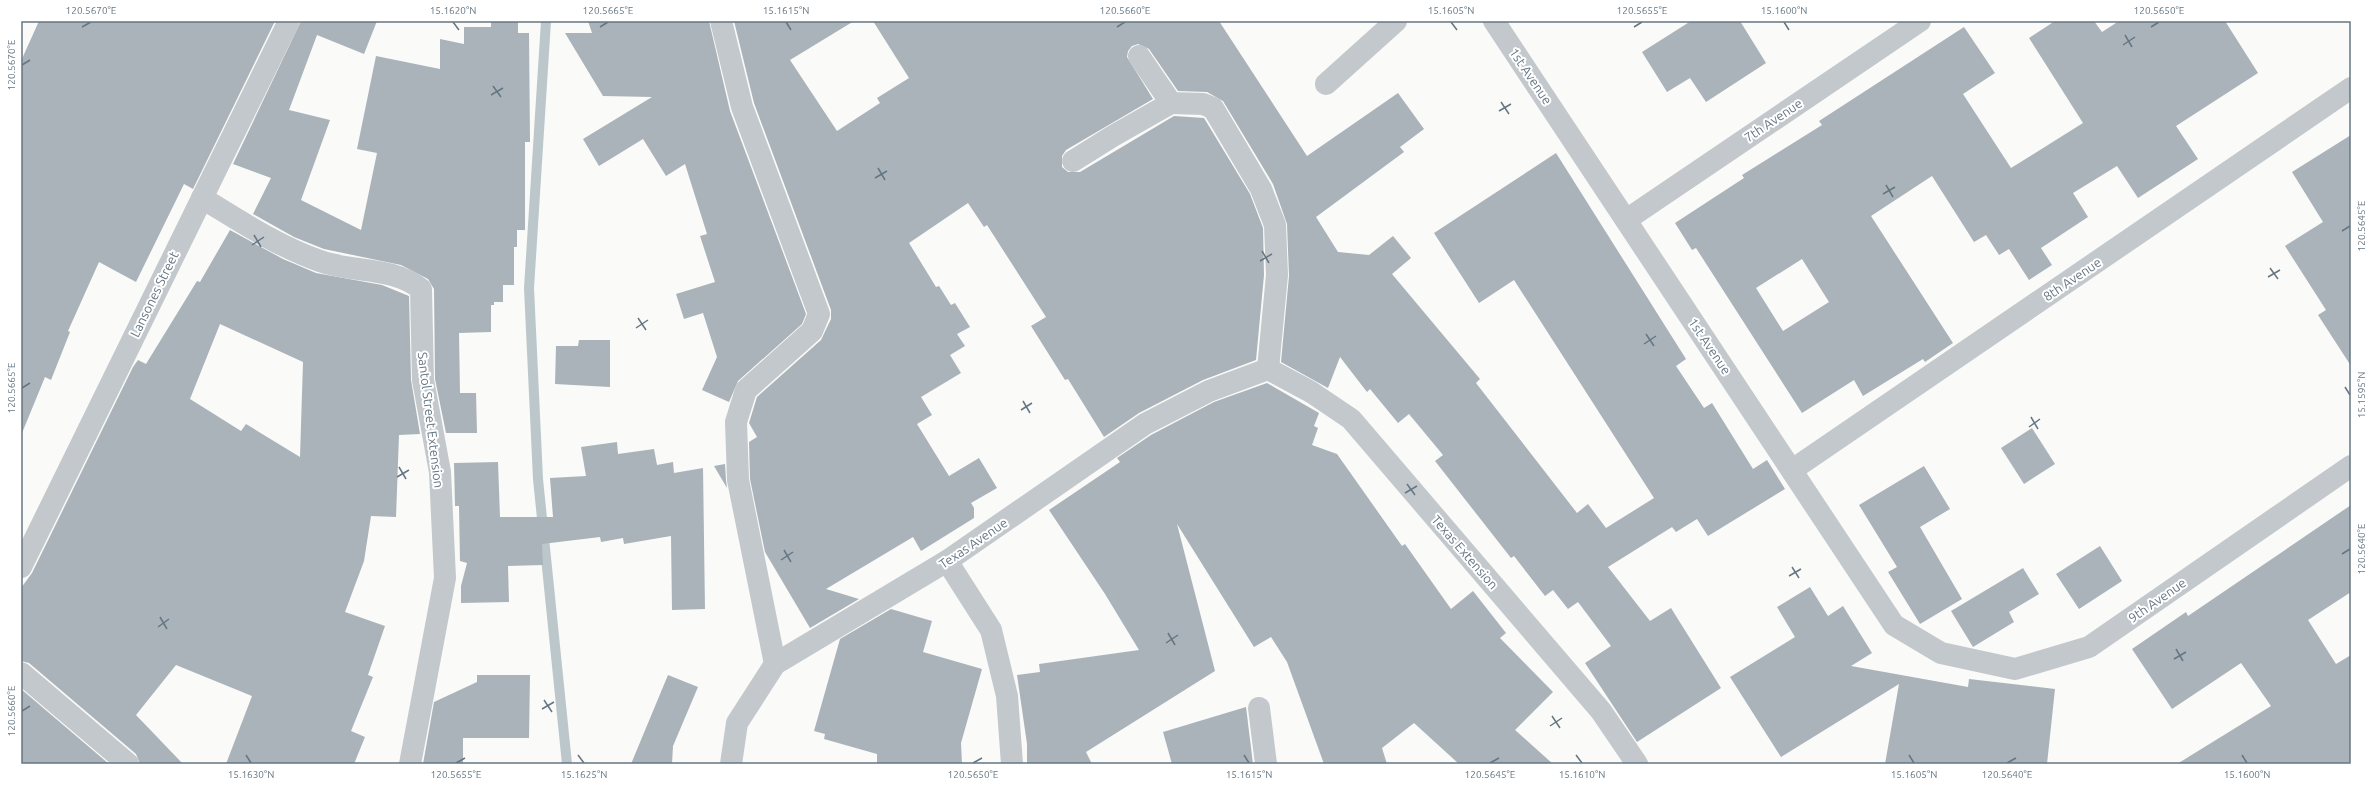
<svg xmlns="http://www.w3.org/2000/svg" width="2372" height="785" viewBox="0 0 2372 785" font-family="Ubuntu,sans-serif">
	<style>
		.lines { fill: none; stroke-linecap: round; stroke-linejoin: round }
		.stream { stroke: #bbc7cb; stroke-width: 10 }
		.building { fill: #aab3b9; fill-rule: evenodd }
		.street { stroke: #c3c8cc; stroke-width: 22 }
		.ticks { fill: none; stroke: #657683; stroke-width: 1.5 }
		.labels { text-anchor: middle; stroke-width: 4; stroke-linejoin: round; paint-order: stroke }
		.street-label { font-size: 13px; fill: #657683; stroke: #fff }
		.neatline { fill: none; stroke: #657683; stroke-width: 1.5 }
		.ticks-label { font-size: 10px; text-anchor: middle; fill: #657683 }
	</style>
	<rect width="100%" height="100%" fill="#fafaf8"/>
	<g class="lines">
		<path class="stream" d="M546,21L529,288L538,479L567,764"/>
	</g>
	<g class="building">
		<path d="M39,21H275L193,189L184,184L136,282L99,262L68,331L70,332L51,380L45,377L22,433L21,61Z"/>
		<path d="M301,21H377L364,54L317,35L289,110L330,120L301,200L361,230L377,153L357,149L376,56L440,69V39L464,44V27H491V21H518V33H529L530,142H525V230H517V247H514V285H503V302H494V305H491V332L459,333L460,393H476L477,433H446L435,379L434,289L428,279L401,265L324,249L294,237L253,214L271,178L233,164Z"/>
		<path d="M588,21H709L730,111L806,314L802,324L738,381L729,402L702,390L717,357L703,313L684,319L676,294L715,282L700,236L707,234L685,164L666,176L643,139L599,166L583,139L652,97L603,96L565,33H592Z"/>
		<path d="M734,21H854L790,60L837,131L880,103L877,98L909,78L873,21H1219L1307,156L1398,93L1424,129L1400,147L1404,152L1316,217L1338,252L1369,255L1393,236L1411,258L1392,274L1480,379L1476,383L1577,513L1588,504L1606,528L1654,498L1514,280L1479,303L1434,233L1556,153L1686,359L1676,366L1704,408L1712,403L1753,469L1767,460L1785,489L1708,536L1697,519L1676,532L1672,527L1608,567L1650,621L1671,608L1721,688L1637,742L1585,663L1611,646L1578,602L1568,609L1553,590L1545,596L1514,556L1511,558L1435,461L1443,455L1409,414L1398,423L1370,389L1367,392L1340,357L1328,388L1281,362L1289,276L1287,224L1273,184L1223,101L1207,92L1178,91L1149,49L1138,44L1132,46L1128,51L1127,57L1153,99L1066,150L1062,156V167L1068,172H1080L1174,116L1204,118L1250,194L1263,228L1264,275L1256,360L1203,380L1139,413L1104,437L1068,379L1065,380L1031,326L1046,317L987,225L984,227L968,203L909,243L936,287L939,286L951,305L955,303L970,327L957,334L965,346L950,355L961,373L921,397L932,415L917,424L949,476L979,458L997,488L971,503L974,508V518L921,551L913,537L826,589L859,599L810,628L765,552L750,479L749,442L757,437L749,423L757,397L821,340L831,319V310L754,103Z"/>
		<path d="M1691,21H1740L1766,63L1706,102L1690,78L1667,92L1642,52Z"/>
		<path d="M2055,21H2094L2102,32L2119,21H2225L2258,73L2176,126L2198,159L2138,198L2117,166L2073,193L2088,217L2041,248L2052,265L2029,280L2009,249L1999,255L1986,235L1974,242L1932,176L1871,216L1953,343L1925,362L1923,359L1863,396L1854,380L1802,413L1696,248L1692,250L1675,223L1744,178L1742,175L1822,125L1819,121L1964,27L1995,73L1963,94L2011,168L2083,123L2029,38ZM1802,259L1829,302L1783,331L1756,288Z"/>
		<path d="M2351,135V366L2318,315L2326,310L2285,246L2323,222L2292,172Z"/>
		<path d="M230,230L283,259L316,273L382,285L409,296L411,380L420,434L399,435L396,517L371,516L364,561L345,612L385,626L368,675L373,677L351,731L365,737L354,764H226L252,696L176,665L136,715L183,764H140L136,754L29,663L21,661V588L32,573L133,367L138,360L146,364L197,281L200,282ZM220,324L303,362L300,457L246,424L241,431L190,399Z"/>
		<path d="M579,340H610V387L555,384L556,346H578Z"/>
		<path d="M1267,383L1319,413L1314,426L1318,428L1312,445L1337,454L1402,546L1405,544L1451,609L1473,591L1506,633L1500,638L1553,692L1515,730L1553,764H1459L1414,723L1382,748L1387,764H1324L1287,662L1271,637L1254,647L1177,524L1215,671L1086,752L1092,764H1027V744L1017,675L1040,672L1039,664L1139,650L1105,594L1049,510L1120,462L1117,458L1151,435L1214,402Z"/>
		<path d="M2032,428L2055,464L2024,484L2001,448Z"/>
		<path d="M617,442L618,454L654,449L657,465L673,462L674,473L703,468L705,609L672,610L671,536L624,544L623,538L601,542L600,537L542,544L543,565L508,566L509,602L461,603V586L467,563L460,561L459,506H455L454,463L498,462L500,517H553L550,478L586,476L581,447Z"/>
		<path d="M725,464L726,480L727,488L714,466Z"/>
		<path d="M1924,466L1950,509L1920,527L1962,599L1920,624L1888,572L1897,567L1859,505Z"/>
		<path d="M2351,505V592L2308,620L2336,664L2351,655V764H2177L2271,706L2241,663L2172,709L2132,649L2186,612L2188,616Z"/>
		<path d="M2100,546L2122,581L2079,609L2056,574Z"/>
		<path d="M2023,568L2039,594L2009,612L2014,622L1973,647L1951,611Z"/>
		<path d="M1810,587L1828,616L1843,606L1872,653L1851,666L1968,687L1969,679L2055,689L2047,764H1885L1899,684L1781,757L1730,677L1795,637L1777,607Z"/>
		<path d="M891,609L932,621L923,652L982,669L961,743L962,764H877V754L824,739L825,734L814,731L840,639Z"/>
		<path d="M477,675H530L529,738H463V764H423L434,702L477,682Z"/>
		<path d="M668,675L698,687L673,746L672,764H631Z"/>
		<path d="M21,689L109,764H21Z"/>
		<path d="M1246,707L1253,764H1172L1163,732Z"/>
	</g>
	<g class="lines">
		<g class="street">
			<path d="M721,21L742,107L819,314L812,331L746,390L736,422L738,480L775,664"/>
			<path d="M1494,21L1894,625L1941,653L2015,669L2089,647L2351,466"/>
			<path d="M1139,56L1171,103L1203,104L1213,108L1261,189L1275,225L1277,275L1268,369"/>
			<path d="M1326,84L1396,21"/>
			<path d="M1073,161L1113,136L1171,103"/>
			<path d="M202,198C240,221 277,246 320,261C353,273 392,266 421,289L423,380L440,472L445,578L410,764"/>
			<path d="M1626,220L1920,21"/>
			<path d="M1268,369L1311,392L1351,419L1601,711L1637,764"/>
			<path d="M1792,470L2351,88"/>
			<path d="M947,561L991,630L1007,696L1012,764"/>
			<path d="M21,567L289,21"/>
			<path d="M21,673L128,764"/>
			<path d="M1259,708L1266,764"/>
			<path d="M731,764L737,723L775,664L947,561L1145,424L1209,391L1268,369"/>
		</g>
	</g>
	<path class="ticks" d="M453,22L459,30M786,22L791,30M1451,22L1457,30M1784,22L1789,30M82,27L91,22M600,27L608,22M1117,27L1125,22M1634,27L1642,22M2151,27L2159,22M2125,35L2132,47M2123,45L2135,37M22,65L30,60M493,86L501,97M491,95L503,88M1501,102L1509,114M1499,111L1511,104M878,168L885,180M875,178L887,171M1886,185L1893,197M1883,194L1895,187M2342,231L2350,226M254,235L261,247M252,245L264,237M1262,251L1269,263M1260,261L1272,254M2270,268L2278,279M2268,277L2280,270M638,318L646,330M636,328L648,320M1646,334L1654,346M1644,344L1656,336M2345,387L2350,395M22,388L30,383M1023,401L1030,413M1021,410L1032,403M2031,417L2038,429M2029,427L2040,419M399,467L406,479M397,477L409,470M1407,484L1415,495M1405,493L1417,486M784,550L791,562M2342,554L2350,549M781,560L793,552M1792,567L1799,578M1789,576L1801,569M160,617L167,629M158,627L169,619M1168,633L1175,645M1166,643L1178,635M2176,649L2183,661M2174,659L2186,652M544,700L552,712M542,709L554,702M22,711L30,706M1552,716L1560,728M1550,726L1562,718M246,755L251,763M578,755L584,763M1244,755L1249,763M1576,755L1582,763M1909,755L1914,763M2242,755L2247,763M456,763L465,758M973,763L982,758M1490,763L1499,758M2007,763L2016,758"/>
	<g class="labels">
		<g class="street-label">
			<text transform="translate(1531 76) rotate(56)" y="5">1st Avenue</text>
			<text transform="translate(1773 120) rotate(-34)" y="5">7th Avenue</text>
			<text transform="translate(2072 279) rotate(-34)" y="5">8th Avenue</text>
			<text transform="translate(154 294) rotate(-64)" y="5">Lansones Street</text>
			<text transform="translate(1710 346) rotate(56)" y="5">1st Avenue</text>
			<text transform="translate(431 420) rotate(83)" y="5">Santol Street Extension</text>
			<text transform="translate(973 543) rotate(-34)" y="5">Texas Avenue</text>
			<text transform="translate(1465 552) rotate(49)" y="5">Texas Extension</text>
			<text transform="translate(2157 600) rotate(-35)" y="5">9th Avenue</text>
		</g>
	</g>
	<rect width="2372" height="785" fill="none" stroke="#ffffff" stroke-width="44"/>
	<rect x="22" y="22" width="2328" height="741" class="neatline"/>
	<g class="ticks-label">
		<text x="91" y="14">120.5670°E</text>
		<text x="453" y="14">15.1620°N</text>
		<text x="608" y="14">120.5665°E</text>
		<text x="786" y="14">15.1615°N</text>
		<text x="1125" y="14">120.5660°E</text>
		<text x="1451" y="14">15.1605°N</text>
		<text x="1642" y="14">120.5655°E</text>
		<text x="1784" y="14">15.1600°N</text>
		<text x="2159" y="14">120.5650°E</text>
		<text transform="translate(11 65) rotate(-90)" y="4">120.5670°E</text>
		<text transform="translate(2361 226) rotate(-90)" y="4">120.5645°E</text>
		<text transform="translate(11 388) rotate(-90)" y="4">120.5665°E</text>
		<text transform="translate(2361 395) rotate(-90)" y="4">15.1595°N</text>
		<text transform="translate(2361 549) rotate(-90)" y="4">120.5640°E</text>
		<text transform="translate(11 711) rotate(-90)" y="4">120.5660°E</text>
		<text x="251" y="778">15.1630°N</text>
		<text x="456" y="778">120.5655°E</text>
		<text x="584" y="778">15.1625°N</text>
		<text x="973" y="778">120.5650°E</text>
		<text x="1249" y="778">15.1615°N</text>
		<text x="1490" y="778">120.5645°E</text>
		<text x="1582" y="778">15.1610°N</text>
		<text x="1914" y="778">15.1605°N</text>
		<text x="2007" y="778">120.5640°E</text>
		<text x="2247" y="778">15.1600°N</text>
	</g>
</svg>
